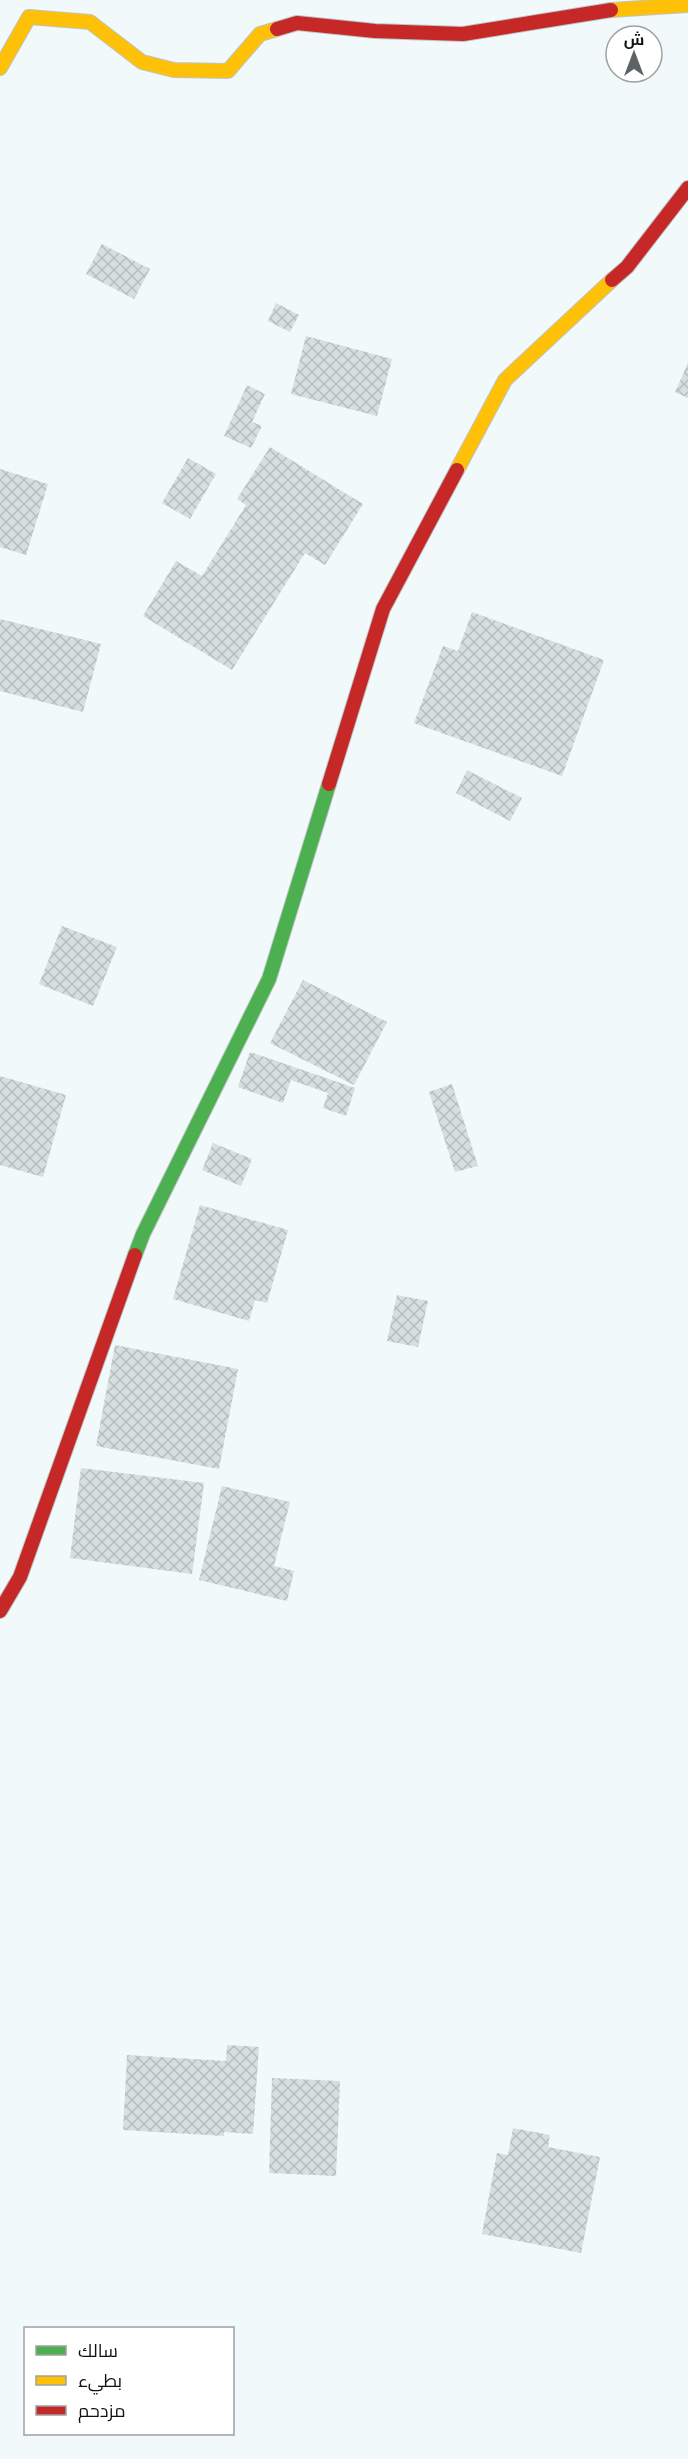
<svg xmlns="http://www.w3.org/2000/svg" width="688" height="2459" viewBox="0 0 688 2459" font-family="'Libre Baskerville',Cairo,serif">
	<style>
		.building { fill: url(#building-cross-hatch) }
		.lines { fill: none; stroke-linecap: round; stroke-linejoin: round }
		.fast-casing { stroke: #bdc5c6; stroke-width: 16 }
		.slow-casing { stroke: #bdc5c6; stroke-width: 16 }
		.jam-casing { stroke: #bdc5c6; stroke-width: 16 }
		.fast { stroke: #4caf50; stroke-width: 14 }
		.slow { stroke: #ffc107; stroke-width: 14 }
		.jam { stroke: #c62828; stroke-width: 14 }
	</style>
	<defs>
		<pattern id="building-cross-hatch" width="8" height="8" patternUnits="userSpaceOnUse" patternTransform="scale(1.5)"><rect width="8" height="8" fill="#d6dedf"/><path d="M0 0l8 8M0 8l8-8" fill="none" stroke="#b6bebe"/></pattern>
	</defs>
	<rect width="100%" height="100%" fill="#f2f9fa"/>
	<g class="building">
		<path d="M102,244L150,269L134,299L86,274Z"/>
		<path d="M276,303L299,315L290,332L268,321Z"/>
		<path d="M306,336L392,359L377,416L291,394Z"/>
		<path d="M688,363V398L675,392Z"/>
		<path d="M247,385L265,394L252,422L262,426L251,448L224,436Z"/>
		<path d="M270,447L363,504L325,565L305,553L232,670L143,616L176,561L202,576L246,505L237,499Z"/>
		<path d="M188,458L216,474L190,519L162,503Z"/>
		<path d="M0,469L48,484L26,555L0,547Z"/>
		<path d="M472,612L604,660L562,776L414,723L443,646L458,651Z"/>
		<path d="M0,619L101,644L83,712L0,691Z"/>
		<path d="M467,770L522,798L510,821L456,793Z"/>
		<path d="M62,926L117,947L93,1006L39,984Z"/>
		<path d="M303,980L387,1022L354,1085L270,1043Z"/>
		<path d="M250,1052L355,1088L346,1116L323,1108L328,1093L291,1080L283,1103L238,1087Z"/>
		<path d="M0,1076L66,1095L43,1177L0,1165Z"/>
		<path d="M452,1084L478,1166L455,1172L429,1092Z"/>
		<path d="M213,1143L252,1159L241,1186L202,1170Z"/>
		<path d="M200,1205L288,1230L267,1303L255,1300L249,1321L173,1299Z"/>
		<path d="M397,1295L428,1301L418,1347L387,1341Z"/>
		<path d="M115,1345L238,1369L219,1469L96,1446Z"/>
		<path d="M81,1468L204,1483L192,1574L70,1558Z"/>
		<path d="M222,1486L290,1502L274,1566L294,1571L287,1601L199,1580Z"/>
		<path d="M227,2045L259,2047L253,2134L224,2132V2136L123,2130L127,2055L226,2061Z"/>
		<path d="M272,2078L340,2081L336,2176L269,2173Z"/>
		<path d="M513,2128L550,2135L548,2147L600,2157L581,2253L482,2234L497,2153L508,2155Z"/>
	</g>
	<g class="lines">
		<g class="fast-casing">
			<path id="fast" d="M135,1255L143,1234L269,979L329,784"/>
		</g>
		<g class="slow-casing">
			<g id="slow">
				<path d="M611,10L688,5"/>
				<path d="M0,68L29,17L90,22L142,62L174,70L228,71L260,34L277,29"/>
				<path d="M457,470L505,380L612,280"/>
			</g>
		</g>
		<g class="jam-casing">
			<g id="jam">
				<path d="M277,29L297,23L375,31L463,34L611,10"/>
				<path d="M612,280L627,267L688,188"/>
				<path d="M329,784L383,609L457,470"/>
				<path d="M0,1611L20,1577L135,1255"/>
			</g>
		</g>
		<use href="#fast" class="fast"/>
		<use href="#slow" class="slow"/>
		<use href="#jam" class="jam"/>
	</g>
	<rect x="24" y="2327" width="210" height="108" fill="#ffffff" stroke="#9ea1a1" stroke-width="1.5"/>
	<rect x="36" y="2346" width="30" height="9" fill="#4caf50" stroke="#9ea1a1" stroke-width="1.5"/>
	<text x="78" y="2357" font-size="18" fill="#0c1315">سالك</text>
	<rect x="36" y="2376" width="30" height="9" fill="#ffc107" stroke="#9ea1a1" stroke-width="1.5"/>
	<text x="78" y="2387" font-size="18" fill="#0c1315">بطيء</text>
	<rect x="36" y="2406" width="30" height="9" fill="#c62828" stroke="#9ea1a1" stroke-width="1.5"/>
	<text x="78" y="2417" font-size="18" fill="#0c1315">مزدحم</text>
	<g transform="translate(634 54)"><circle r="28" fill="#ffffff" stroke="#9ea1a1" stroke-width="1.5"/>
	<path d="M0-4.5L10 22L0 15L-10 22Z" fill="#5c6465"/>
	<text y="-9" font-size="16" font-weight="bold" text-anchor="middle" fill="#0c1315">ش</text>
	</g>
</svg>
